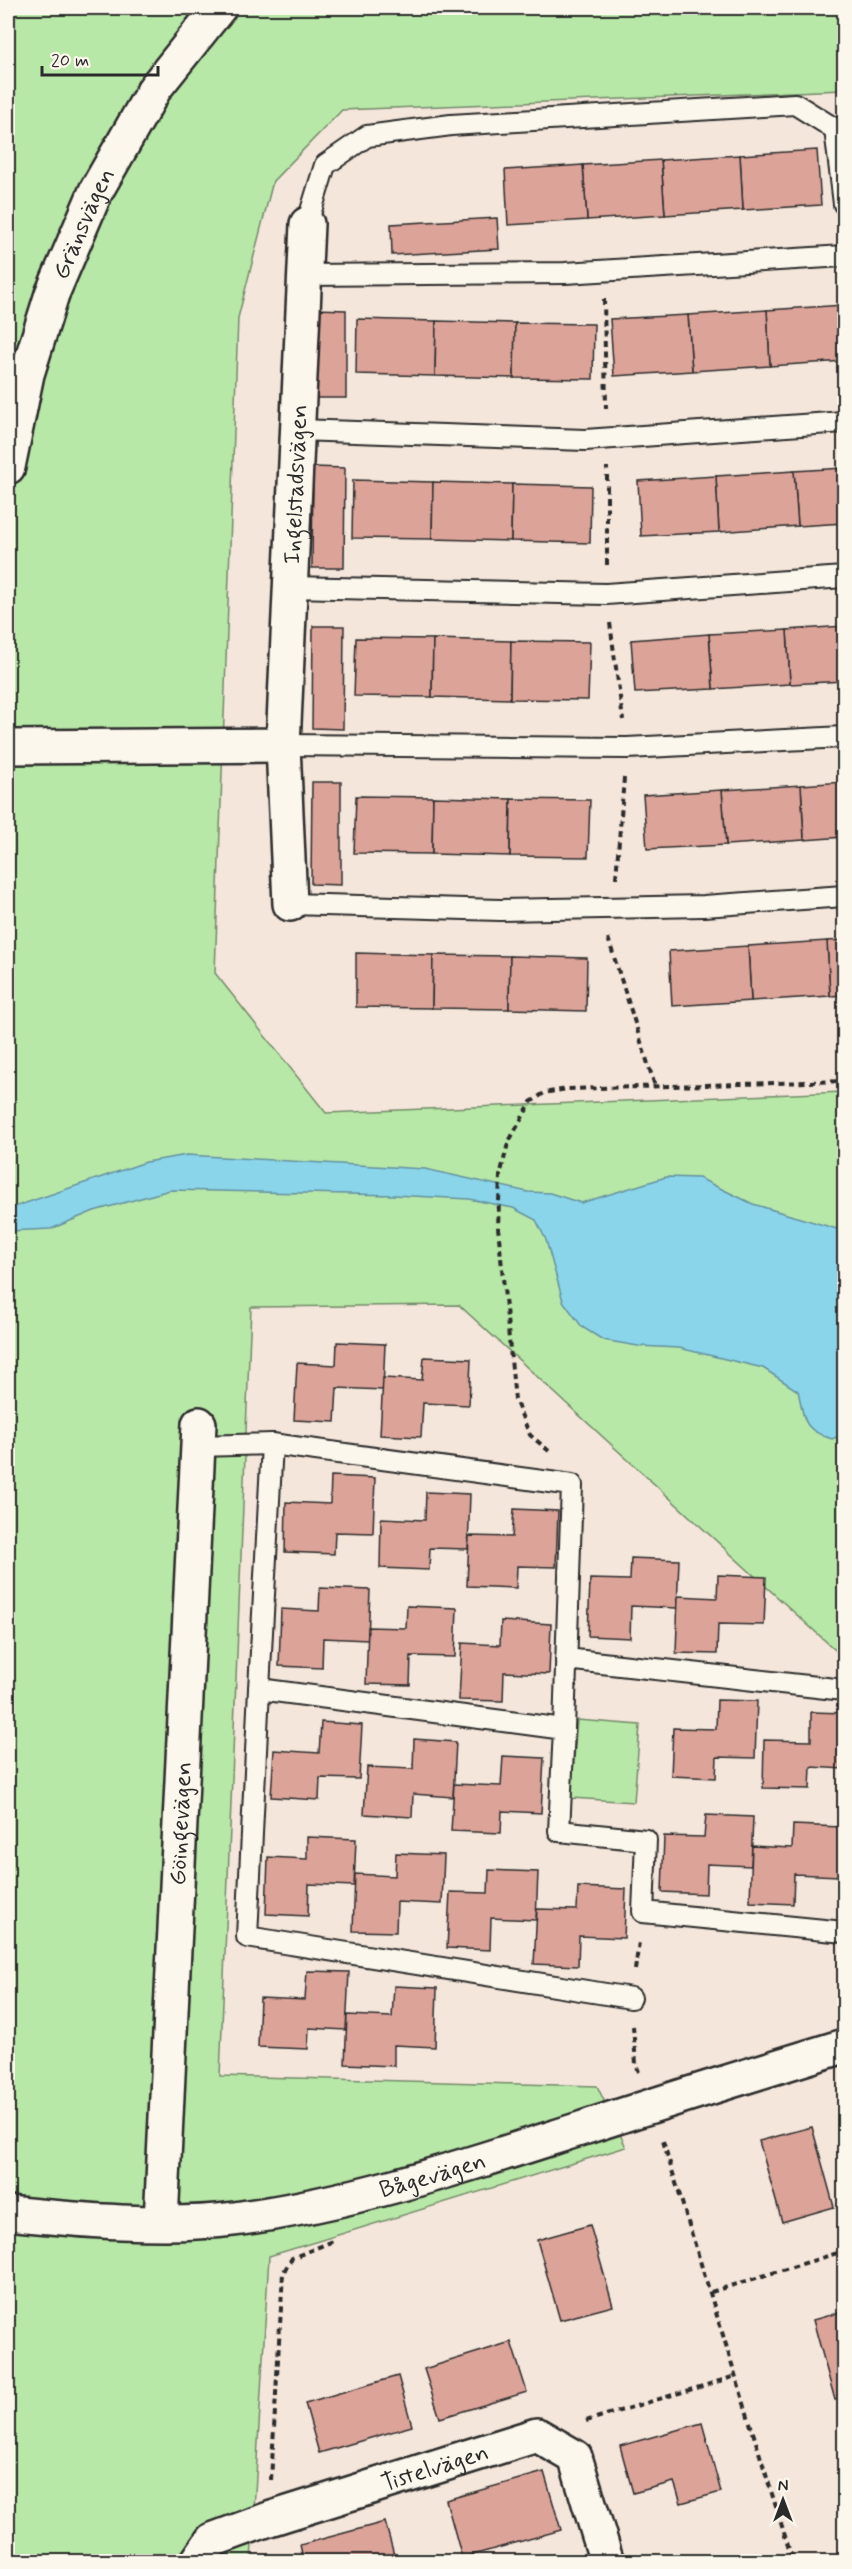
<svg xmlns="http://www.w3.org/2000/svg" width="852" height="2569" viewBox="0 0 852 2569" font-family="Mynerve,sans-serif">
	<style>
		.green { fill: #b8e8a7; stroke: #728a69; stroke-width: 1.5 }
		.water { fill: #8ad5ea; stroke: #64919e; stroke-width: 1.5 }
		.building { fill: #dca399; stroke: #2b2b2b; stroke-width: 1.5 }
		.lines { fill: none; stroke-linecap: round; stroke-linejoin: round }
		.service-casing { stroke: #2b2b2b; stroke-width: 24 }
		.minor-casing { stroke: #2b2b2b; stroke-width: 38 }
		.tertiary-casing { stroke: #2b2b2b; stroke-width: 38 }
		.path { stroke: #2b2b2b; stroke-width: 4; stroke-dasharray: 6 4.5; stroke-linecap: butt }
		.service { stroke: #fbf7ec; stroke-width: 20 }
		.minor { stroke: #fbf7ec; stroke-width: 33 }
		.tertiary { stroke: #fbf7ec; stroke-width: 33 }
		.labels { text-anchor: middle; stroke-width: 5; stroke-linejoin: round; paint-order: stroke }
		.street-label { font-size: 24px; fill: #2b2b2b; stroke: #fbf7ec }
	</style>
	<rect width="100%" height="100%" fill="#f5e6db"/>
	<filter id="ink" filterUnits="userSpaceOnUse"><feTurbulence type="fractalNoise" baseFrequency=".0167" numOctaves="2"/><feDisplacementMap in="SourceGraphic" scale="12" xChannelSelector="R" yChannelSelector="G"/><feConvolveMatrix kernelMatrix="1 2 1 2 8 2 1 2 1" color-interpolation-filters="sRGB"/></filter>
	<g filter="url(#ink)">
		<g class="green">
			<path d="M8,8H844V90L342,110L273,181L238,318L215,973L326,1113L844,1092V1658L459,1305L251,1307L220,2076L597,2086L626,2147L269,2256L251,2561L8,2562Z"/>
			<path d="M577,1720L640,1725L634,1802L571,1798Z"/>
		</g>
		<path class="water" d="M187,1155L425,1169L528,1192L550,1193L581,1203L666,1177L699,1178L753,1204L844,1231V1434L832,1439C801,1429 805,1420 798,1391L763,1368L679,1348L638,1346L603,1340L582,1327L563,1301L546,1240L536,1220L513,1208L469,1199L393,1195L170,1190L94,1211L51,1229L8,1231V1209L146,1162Z"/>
		<g class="building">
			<path d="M817,150L821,205L743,210L740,155Z"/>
			<path d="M740,155L743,210L665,215L661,160Z"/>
			<path d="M661,160L665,215L587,220L583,165Z"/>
			<path d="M583,165L587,220L508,225L505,170Z"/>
			<path d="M497,218L499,249L392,255L391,224Z"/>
			<path d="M844,305V361L770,366L767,310Z"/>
			<path d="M315,309L346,310V398H315Z"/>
			<path d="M767,310L770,366L692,371L688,315Z"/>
			<path d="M688,315L692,371L614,376L610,319Z"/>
			<path d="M357,319L436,321L435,376L356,374Z"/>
			<path d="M436,321L515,323L514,378L435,376Z"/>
			<path d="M515,323L594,324L593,379L514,378Z"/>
			<path d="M313,467L345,468L344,568H312Z"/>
			<path d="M844,468V523L798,526L794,471Z"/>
			<path d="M794,471L798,526L719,532L716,476Z"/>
			<path d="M716,476L719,532L641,536L638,481Z"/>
			<path d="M353,480L433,482L432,539L352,538Z"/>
			<path d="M433,482L512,484L511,541L432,539Z"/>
			<path d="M512,484L591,486L590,543L511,541Z"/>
			<path d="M313,626H344L343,729L312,728Z"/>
			<path d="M844,626V681L790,684L787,630Z"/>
			<path d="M787,630L790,684L713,689L709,634Z"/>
			<path d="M709,634L713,689L635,693L631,640Z"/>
			<path d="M356,638L433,639L432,697L354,696Z"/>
			<path d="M433,639L511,641L510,699L432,697Z"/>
			<path d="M511,641L590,642L588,700L510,699Z"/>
			<path d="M312,782H341V885L311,884Z"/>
			<path d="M844,782V837L804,840L801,785Z"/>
			<path d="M801,785L804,840L726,845L722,790Z"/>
			<path d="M722,790L726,845L647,849L643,795Z"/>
			<path d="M356,796L433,797L432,854L354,853Z"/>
			<path d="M433,797L511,799L510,856L432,854Z"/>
			<path d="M511,799L590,800L588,857L510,856Z"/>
			<path d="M844,940V995L830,996L827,941Z"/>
			<path d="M827,941L830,996L751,1001L748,946Z"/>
			<path d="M748,946L751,1001L672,1006L669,951Z"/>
			<path d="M356,953L433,955L432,1008L356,1007Z"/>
			<path d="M433,955L510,956L509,1009L432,1008Z"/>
			<path d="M510,956L587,958L586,1011L509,1009Z"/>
			<path d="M337,1342L385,1344L383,1390L337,1388L335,1422L294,1420L297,1363L336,1365Z"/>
			<path d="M424,1357L471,1359L469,1405L423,1403L421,1437L380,1435L383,1378L422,1380Z"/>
			<path d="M331,1476L375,1478L373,1533L335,1532L334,1554L285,1552L286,1502L330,1504Z"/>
			<path d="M426,1492L470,1494L468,1549L430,1548L429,1570L380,1568L381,1518L425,1520Z"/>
			<path d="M514,1509L558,1511L556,1567L517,1566L516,1588L467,1586L469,1536L512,1537Z"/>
			<path d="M631,1558L679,1560L677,1608L631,1606L630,1638L588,1636L590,1579L630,1580Z"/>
			<path d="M718,1575L766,1577L764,1625L718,1624L717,1654L676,1653L678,1596L717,1598Z"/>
			<path d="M320,1588L370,1590L368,1640L323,1638L322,1668L279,1666L281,1609L319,1611Z"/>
			<path d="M407,1606L457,1608L455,1657L411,1656L410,1685L366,1684L368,1627L406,1628Z"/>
			<path d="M501,1621L551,1624L549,1674L504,1672L503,1701L459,1700L462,1643L500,1645Z"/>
			<path d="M717,1700L757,1701L755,1758L717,1757L716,1778L671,1776L673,1728L716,1729Z"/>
			<path d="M811,1712L844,1713V1769L811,1767L810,1789L763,1788L764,1740L811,1741Z"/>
			<path d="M321,1722L362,1725L359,1779L320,1778L319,1800L271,1797L274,1750L319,1753Z"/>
			<path d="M414,1739L456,1742L453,1797L413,1794L412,1817L364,1814L367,1767L413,1769Z"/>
			<path d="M503,1756L544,1758L541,1813L502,1811L501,1833L451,1831L454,1784L501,1786Z"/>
			<path d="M706,1815L753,1817L751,1866L707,1864L706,1894L662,1892L664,1836L704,1837Z"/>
			<path d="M793,1825L841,1827L839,1876L794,1874L793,1904L750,1902L752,1846L792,1848Z"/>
			<path d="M307,1837L356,1839L354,1886L309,1884L308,1916L266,1914L268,1857L307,1859Z"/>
			<path d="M396,1853L444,1855L442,1904L397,1902L396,1932L353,1931L355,1874L395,1876Z"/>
			<path d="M489,1870L538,1872L536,1920L491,1918L490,1950L447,1948L450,1892L488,1893Z"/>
			<path d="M578,1887L626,1889L624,1938L579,1936L578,1966L534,1964L537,1909L577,1910Z"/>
			<path d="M307,1971L349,1972L346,2030L309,2028L308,2049L258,2047L260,1998L305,2000Z"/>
			<path d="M394,1986L437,1988L435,2047L394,2045V2066L345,2064L347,2015L392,2017Z"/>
			<path d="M812,2127L834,2207L782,2222L759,2141Z"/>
			<path d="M590,2225L613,2306L560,2320L537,2240Z"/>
			<path d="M844,2311V2397L835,2400L813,2320Z"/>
			<path d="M511,2342L527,2392L440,2418L424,2369Z"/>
			<path d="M398,2376L412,2426L319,2453L305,2403Z"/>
			<path d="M702,2423L721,2492L681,2503L674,2482L633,2493L620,2446Z"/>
			<path d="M544,2472L561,2530L462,2558L446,2500Z"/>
			<path d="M385,2522L396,2562H304L300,2545Z"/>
		</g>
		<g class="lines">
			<g class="service-casing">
				<g id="service">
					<path d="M307,224L325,165L367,136L451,125L795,104L835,129L844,204"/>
					<path d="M305,275L565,273L844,256"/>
					<path d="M298,430L585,440L844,422"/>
					<path d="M290,587L606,594L844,577"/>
					<path d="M283,745L627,748L844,737"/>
					<path d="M290,904L500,910L704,906L844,896"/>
					<path d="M272,1444L259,1689L564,1729L559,1831L646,1840L643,1912L844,1932"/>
					<path d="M198,1446L272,1444L572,1485L564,1729"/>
					<path d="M566,1659L844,1690"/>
					<path d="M259,1689L247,1937L631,1998"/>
				</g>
			</g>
			<g class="minor-casing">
				<g id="minor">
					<path d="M283,745L290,904"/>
					<path id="s1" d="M8,747L283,745L307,224"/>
					<path id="s2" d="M8,2213C77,2220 166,2228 234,2219C352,2204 467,2165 580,2129C668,2100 756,2073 844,2046"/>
					<path id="s3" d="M161,2222L199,1424"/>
					<path id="s4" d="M197,2562L212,2540L269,2519L537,2435L575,2457L607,2562"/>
				</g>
			</g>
			<g class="tertiary-casing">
				<g id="tertiary">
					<path id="s5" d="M8,467L27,374L52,294L96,191L155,88L219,8"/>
				</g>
			</g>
			<g class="path">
				<path d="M604,299L606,409"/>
				<path d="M607,565V467"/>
				<path d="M610,623L623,720"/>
				<path d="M616,878L624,778"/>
				<path d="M608,938L655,1086"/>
				<path d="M549,1451L530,1435L515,1400L498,1227L500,1176L508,1143L531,1102L544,1093L567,1089L844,1081"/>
				<path d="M635,1970L639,1942"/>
				<path d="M633,2026L636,2064L639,2072"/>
				<path d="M663,2141L793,2562"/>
				<path d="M711,2292L844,2251"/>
				<path d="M586,2421L736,2376"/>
				<path d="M271,2480L283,2273L292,2258L333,2241"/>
			</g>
			<use href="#service" class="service"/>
			<use href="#minor" class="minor"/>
			<use href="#tertiary" class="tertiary"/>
		</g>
	</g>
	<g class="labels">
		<g class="street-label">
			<text dy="8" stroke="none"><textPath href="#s5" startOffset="256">Gränsvägen</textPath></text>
			<text dy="8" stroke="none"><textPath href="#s1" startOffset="536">Ingelstadsvägen</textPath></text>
			<text dy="8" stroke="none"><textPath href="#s3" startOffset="399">Göingevägen</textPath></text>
			<text dy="8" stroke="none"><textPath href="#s2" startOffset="430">Bågevägen</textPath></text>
			<text dy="8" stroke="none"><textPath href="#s4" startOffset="261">Tistelvägen</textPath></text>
		</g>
	</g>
	<rect width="852" height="2569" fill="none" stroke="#fbf7ec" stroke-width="30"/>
	<rect x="15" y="15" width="822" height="2539" fill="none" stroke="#2b2b2b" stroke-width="2" filter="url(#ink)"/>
	<g transform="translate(783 2500)" stroke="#fbf7ec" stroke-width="4.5" paint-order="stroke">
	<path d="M0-4.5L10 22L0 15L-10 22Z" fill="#2b2b2b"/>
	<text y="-9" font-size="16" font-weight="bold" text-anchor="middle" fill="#2b2b2b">N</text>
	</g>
	<path d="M42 66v9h116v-9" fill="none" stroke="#2b2b2b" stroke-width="3"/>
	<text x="51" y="66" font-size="18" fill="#2b2b2b" stroke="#fbf7ec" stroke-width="4.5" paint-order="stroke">20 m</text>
</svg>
